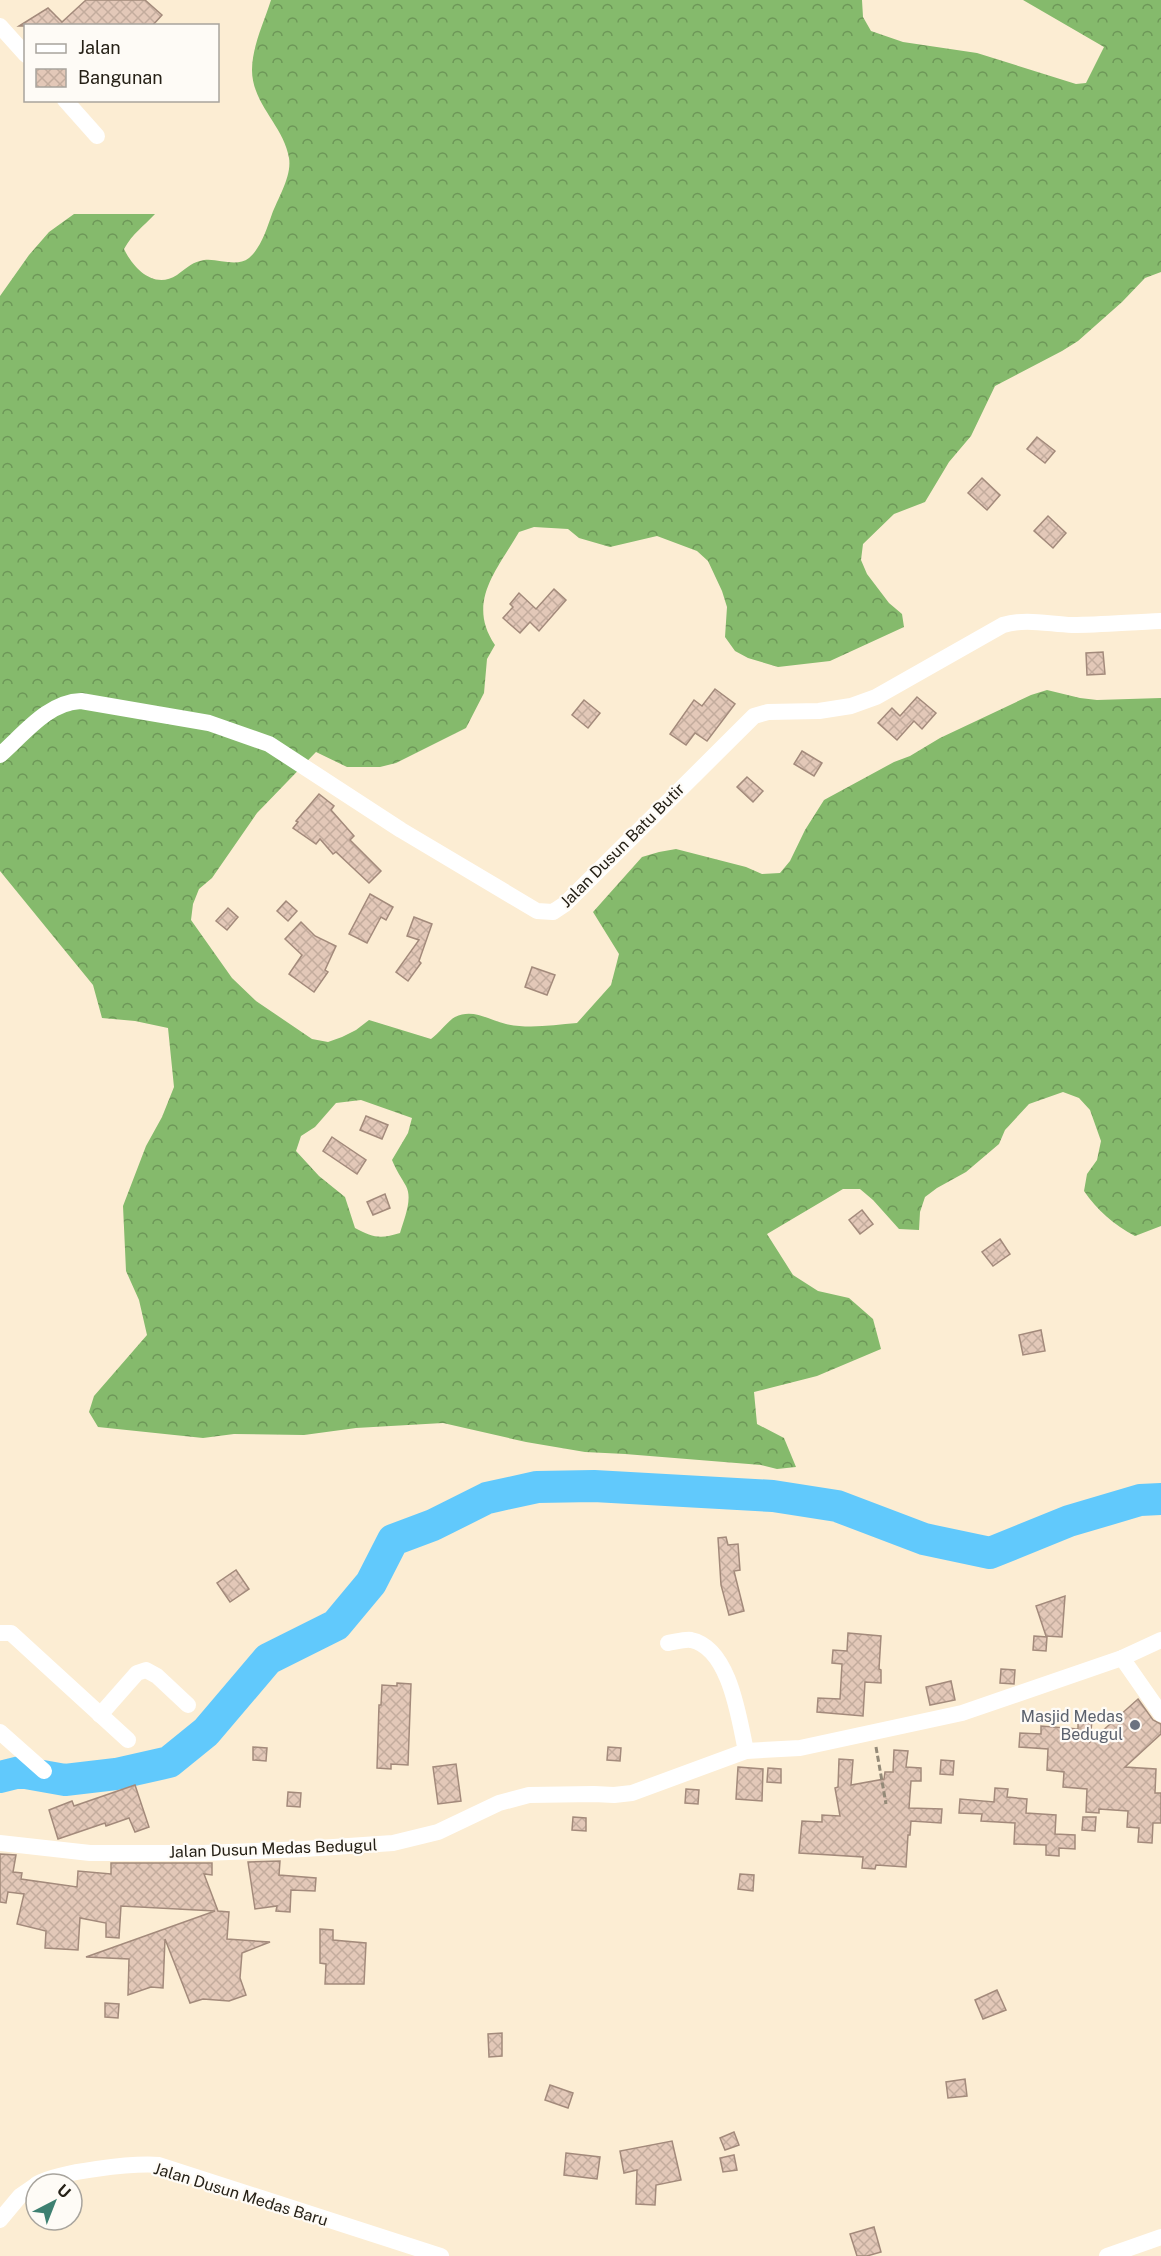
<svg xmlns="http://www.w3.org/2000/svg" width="1161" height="2256" viewBox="0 0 1161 2256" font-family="'Public Sans',sans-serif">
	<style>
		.forest { fill: url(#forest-crowns); fill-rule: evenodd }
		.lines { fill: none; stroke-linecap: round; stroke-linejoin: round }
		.river { stroke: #61c9fc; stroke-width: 32 }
		.building { fill: url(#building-cross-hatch); stroke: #a38a7b; stroke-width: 1.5 }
		.path { stroke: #948a78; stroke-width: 3; stroke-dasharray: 6 3; stroke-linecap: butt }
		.minor { stroke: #fff; stroke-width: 16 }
		.worship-dot { fill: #6b7280; stroke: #fefbf6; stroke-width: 2 }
		.labels { text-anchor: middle; stroke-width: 4.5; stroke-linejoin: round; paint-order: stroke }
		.street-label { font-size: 16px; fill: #262117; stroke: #fefbf6 }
		.worship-label { font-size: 16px; fill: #5b616d; stroke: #fefbf6; text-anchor: end }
	</style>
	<defs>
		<pattern id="forest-crowns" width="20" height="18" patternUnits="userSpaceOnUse" patternTransform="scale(1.5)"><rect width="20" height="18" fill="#85ba6c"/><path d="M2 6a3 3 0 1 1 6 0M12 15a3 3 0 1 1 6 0" fill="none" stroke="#6d9758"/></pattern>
		<pattern id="building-cross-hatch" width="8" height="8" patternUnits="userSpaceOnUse" patternTransform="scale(1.5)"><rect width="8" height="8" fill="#e3c8b8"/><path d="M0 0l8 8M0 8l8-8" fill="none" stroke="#c3ac9d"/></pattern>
	</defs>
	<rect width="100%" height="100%" fill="#fcedd3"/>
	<path class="forest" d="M271,0H862L863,17L871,31L903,42L977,53L1076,84L1086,83L1104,47L1023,0H1161V272L1145,278L1122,302L1078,341L1062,351L995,386L971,436L949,462L925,502L894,514L863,544L861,560L867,574L889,603L902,614L904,627L830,661L778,667L748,658L735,651L725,637L727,607L722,591L708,561L697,551L657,536L610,547L579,538L568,529L534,527L519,532C497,570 466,602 495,645L487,659L484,693L466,728L396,763L380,767H347L316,752L257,813L212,878L199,889L193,904L191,920L232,978L256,1001L312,1039L328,1042L342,1037L356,1030L369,1020L431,1039C438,1034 449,1020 455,1017C473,1008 489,1020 506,1024C529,1029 553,1025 577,1023L611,985L619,954L593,912L642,857L659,852L676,849L746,867L762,874L780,873L790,861L805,830L824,800L894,762L910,756L940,738L1031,695L1047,690L1080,698L1097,700L1161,698V1226L1135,1236C1114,1225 1097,1210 1084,1191L1087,1174L1097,1160L1101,1141L1090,1110L1079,1098L1063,1092L1029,1104L1005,1130L999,1144L966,1172L937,1188L925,1197L920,1212L919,1230L899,1229L873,1200L860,1189H843L767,1234L793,1275L818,1291L849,1298L873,1319L881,1349L817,1376L754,1392L757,1424L784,1438L796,1467L777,1469L761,1465L625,1454L585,1452L526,1442L443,1423L356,1428L304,1435L234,1434L203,1438L98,1427L89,1412L94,1396L147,1335L139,1300L126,1271L123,1206L146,1146L162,1117L174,1087L168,1028L135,1021L102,1018L93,985L0,871V296L29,255L49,232L74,214H155C143,227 133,233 124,249C133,268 154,290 177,275C184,270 191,263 200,261C215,256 235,269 249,258C261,248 267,228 272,214C278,198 292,176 289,158C284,126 252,104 252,70C252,47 264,22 271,0ZM361,1100L412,1118L408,1133L392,1160C396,1170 401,1177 406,1186C413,1199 404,1219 400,1233C381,1239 373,1238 355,1228L345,1197L319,1176L296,1151L301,1136L315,1127L336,1103Z"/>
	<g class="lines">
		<path class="river" d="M0,1777L20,1772L65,1780L116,1774L169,1762L206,1732L268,1659L336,1625L371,1583L393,1540L433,1525L487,1498L537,1487L594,1486L773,1496L837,1506L924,1539L990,1553L1069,1521L1140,1500L1161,1499"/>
	</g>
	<g class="building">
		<path d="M86,0H145L162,15L152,26H19L48,8L62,22Z"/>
		<path d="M1037,437L1055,451L1045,463L1027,449Z"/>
		<path d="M982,478L1000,495L987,510L968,493Z"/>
		<path d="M1048,516L1066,533L1053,548L1034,531Z"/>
		<path d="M554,589L566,600L539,631L530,622L520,633L503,618L513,607L510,604L519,593L536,609Z"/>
		<path d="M1103,652L1105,674L1087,675L1086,653Z"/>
		<path d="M715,689L735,704L707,741L695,733L686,745L670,734L694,700L702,706Z"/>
		<path d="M917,697L936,713L922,729L914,721L897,740L878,723L892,708L900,716Z"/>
		<path d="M584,700L600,713L588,728L572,715Z"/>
		<path d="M802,751L822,763L814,776L794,764Z"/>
		<path d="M747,777L763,791L753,802L737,787Z"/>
		<path d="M319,794L334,806L331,810L354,836L350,840L381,871L369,883L336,852L333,854L320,839L316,844L293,828L298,822L296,821Z"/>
		<path d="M370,894L393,907L386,920L381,917L367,943L349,934Z"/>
		<path d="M286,901L297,911L288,921L277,911Z"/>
		<path d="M228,908L238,917L227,930L216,921Z"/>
		<path d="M414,917L432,924L419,961L421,963L408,981L396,972L419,940L407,936Z"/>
		<path d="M301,922L315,936L336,946L325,970L328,972L314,992L289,974L302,955L285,939Z"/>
		<path d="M532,967L555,975L547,995L525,987Z"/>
		<path d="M366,1116L388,1125L382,1139L360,1130Z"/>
		<path d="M332,1137L366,1160L357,1174L323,1151Z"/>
		<path d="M385,1194L390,1208L373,1215L367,1202Z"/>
		<path d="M862,1210L873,1224L860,1234L849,1220Z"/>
		<path d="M1000,1239L1010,1254L993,1266L982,1252Z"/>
		<path d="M1041,1330L1045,1351L1023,1355L1019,1335Z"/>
		<path d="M726,1537L728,1545L738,1544L740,1570L734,1571L744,1611L729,1615L721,1585L718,1538Z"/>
		<path d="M236,1570L249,1589L230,1602L217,1583Z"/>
		<path d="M1065,1596L1062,1637L1046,1636L1036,1606Z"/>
		<path d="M848,1633L881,1636L879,1669L881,1670V1683L865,1682L863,1716L817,1712L818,1698L840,1699L842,1664L832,1663L833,1650L847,1651Z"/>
		<path d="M1034,1636L1047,1637L1046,1651L1033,1650Z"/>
		<path d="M1001,1669L1015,1670L1014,1684L1000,1683Z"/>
		<path d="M951,1681L955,1700L930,1705L926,1687Z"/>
		<path d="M397,1683L411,1684L408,1765L391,1764V1769L377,1768L379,1705H381L382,1685L397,1686Z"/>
		<path d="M1138,1699L1153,1720L1161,1724V1734L1125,1767L1156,1769L1155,1793H1161V1823H1153L1152,1843L1138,1842L1139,1828L1127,1827L1128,1811L1099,1809V1813L1086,1812L1087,1789L1063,1787L1064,1772L1047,1770L1048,1749L1019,1747L1020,1733L1041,1734V1726L1078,1729V1719L1092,1720L1090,1742Z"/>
		<path d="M253,1747L267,1748L266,1761L253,1760Z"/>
		<path d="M608,1747L621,1748L620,1761L607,1760Z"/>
		<path d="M894,1750L908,1751L906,1767L921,1768V1781H911L909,1808L942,1809L941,1823L911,1821L910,1835H908L906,1867L876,1865L875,1869L862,1868L863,1857L799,1853L802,1821L822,1822V1815L840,1816L835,1788L838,1787L839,1759L853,1760L851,1785L884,1779L885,1772H893Z"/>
		<path d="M941,1760L954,1761L953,1775L940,1774Z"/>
		<path d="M456,1764L461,1801L438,1804L433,1767Z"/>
		<path d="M738,1767L763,1769L762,1801L736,1799Z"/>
		<path d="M768,1768L781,1769V1783L767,1782Z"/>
		<path d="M135,1785L149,1827L135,1832L129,1818L106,1826L105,1823L58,1839L49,1810L72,1801L74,1806Z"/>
		<path d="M995,1788L1008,1789L1007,1797L1027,1799L1026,1813L1056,1815L1055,1834L1075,1835V1849L1059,1848V1856L1046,1855V1845L1014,1844L1015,1823L981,1821L982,1814L959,1813L960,1799L994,1802Z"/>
		<path d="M686,1789L699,1790L698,1804L685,1803Z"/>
		<path d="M288,1792L301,1793L300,1807L287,1806Z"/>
		<path d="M573,1817L586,1818V1831L572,1830Z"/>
		<path d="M1083,1817H1096L1095,1831L1082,1830Z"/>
		<path d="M0,1854L16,1855L13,1872L22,1873L21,1879L77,1887L78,1871L111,1874V1863H212V1875L204,1874L218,1911L229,1912L227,1939L270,1942L242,1953L240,1978L246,1995L229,2001L203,1999L190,2003L165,1939L163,1988L151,1987L128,1995L129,1959L86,1957L215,1911L121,1906L119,1938L106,1937V1923L80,1918L78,1950L45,1948L46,1931L17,1924L24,1894L8,1892L6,1903L0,1902Z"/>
		<path d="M280,1861L279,1875L316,1878L315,1891L291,1890L290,1912L276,1911L277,1906L255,1909L248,1862Z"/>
		<path d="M740,1874L754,1875L753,1891L738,1889Z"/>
		<path d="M320,1929L333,1930V1940L366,1943L364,1984H325L326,1964L320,1963Z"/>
		<path d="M997,1990L1006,2010L983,2019L975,2000Z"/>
		<path d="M105,2003L119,2004L118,2018L105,2017Z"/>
		<path d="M502,2033V2056L489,2057L488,2034Z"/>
		<path d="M965,2079L967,2096L948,2098L946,2082Z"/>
		<path d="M550,2085L573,2093L568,2108L545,2100Z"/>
		<path d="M734,2132L739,2145L725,2150L720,2138Z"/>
		<path d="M672,2141L681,2180L656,2185L655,2205L636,2204L637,2170L624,2173L620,2151Z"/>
		<path d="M566,2153L600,2157L597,2179L564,2175Z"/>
		<path d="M734,2155L737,2170L723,2172L720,2158Z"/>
		<path d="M874,2227L881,2252L867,2256H857L850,2234Z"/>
	</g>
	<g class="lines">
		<path class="path" d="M876,1747L886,1804"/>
		<g class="minor">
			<path d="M0,26L26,55"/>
			<path d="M65,100L97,136"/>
			<path d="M0,755C24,734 48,702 81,701L209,723L269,744L401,830L537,911L553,912L565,904L754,716L768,712L819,711L851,706L876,697L1003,625C1026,618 1048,624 1072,625C1101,625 1132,622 1161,621"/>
			<path d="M0,1633H11L128,1740"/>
			<path d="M668,1643C675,1642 685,1639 691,1640C730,1648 739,1719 746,1751"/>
			<path d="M1122,1658L1161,1714"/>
			<path d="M100,1715L137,1673L146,1670L157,1676L188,1705"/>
			<path d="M0,1732L44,1771"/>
			<path d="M0,1843L90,1853H203L304,1849L393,1843L438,1832L499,1803L529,1795L594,1794L614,1795L632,1793L746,1751L800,1748L962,1713L1122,1658L1161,1640"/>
			<path d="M37,2184C60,2171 133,2163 159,2165L441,2256"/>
			<path d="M0,2220L20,2196L36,2185"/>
			<path d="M1107,2256L1161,2237"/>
		</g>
	</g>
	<circle class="worship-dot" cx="1135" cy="1725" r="6"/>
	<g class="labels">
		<g class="street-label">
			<text transform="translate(622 845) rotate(-45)" y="6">Jalan Dusun Batu Butir</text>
			<text transform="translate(273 1848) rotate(-2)" y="6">Jalan Dusun Medas Bedugul</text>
			<text transform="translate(241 2194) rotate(17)" y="6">Jalan Dusun Medas Baru</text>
		</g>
		<g class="worship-label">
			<text x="1123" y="1722">Masjid Medas<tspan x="1123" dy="18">Bedugul</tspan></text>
		</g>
	</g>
	<rect x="24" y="24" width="195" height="78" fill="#fefbf6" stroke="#a8a49d" stroke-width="1.5"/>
	<rect x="36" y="44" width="30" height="9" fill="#ffffff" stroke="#a8a49d" stroke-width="1.5"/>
	<text x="78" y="54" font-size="18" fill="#262117">Jalan</text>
	<rect x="36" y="69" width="30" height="18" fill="url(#building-cross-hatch)" stroke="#a8a49d" stroke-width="1.5"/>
	<text x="78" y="84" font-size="18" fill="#262117">Bangunan</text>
	<g transform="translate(54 2202) rotate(42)"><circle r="28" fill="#fefbf6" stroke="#a8a49d" stroke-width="1.5"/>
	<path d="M0-4.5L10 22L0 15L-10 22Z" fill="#3e8071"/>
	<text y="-9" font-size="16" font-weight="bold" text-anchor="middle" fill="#262117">U</text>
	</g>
</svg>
